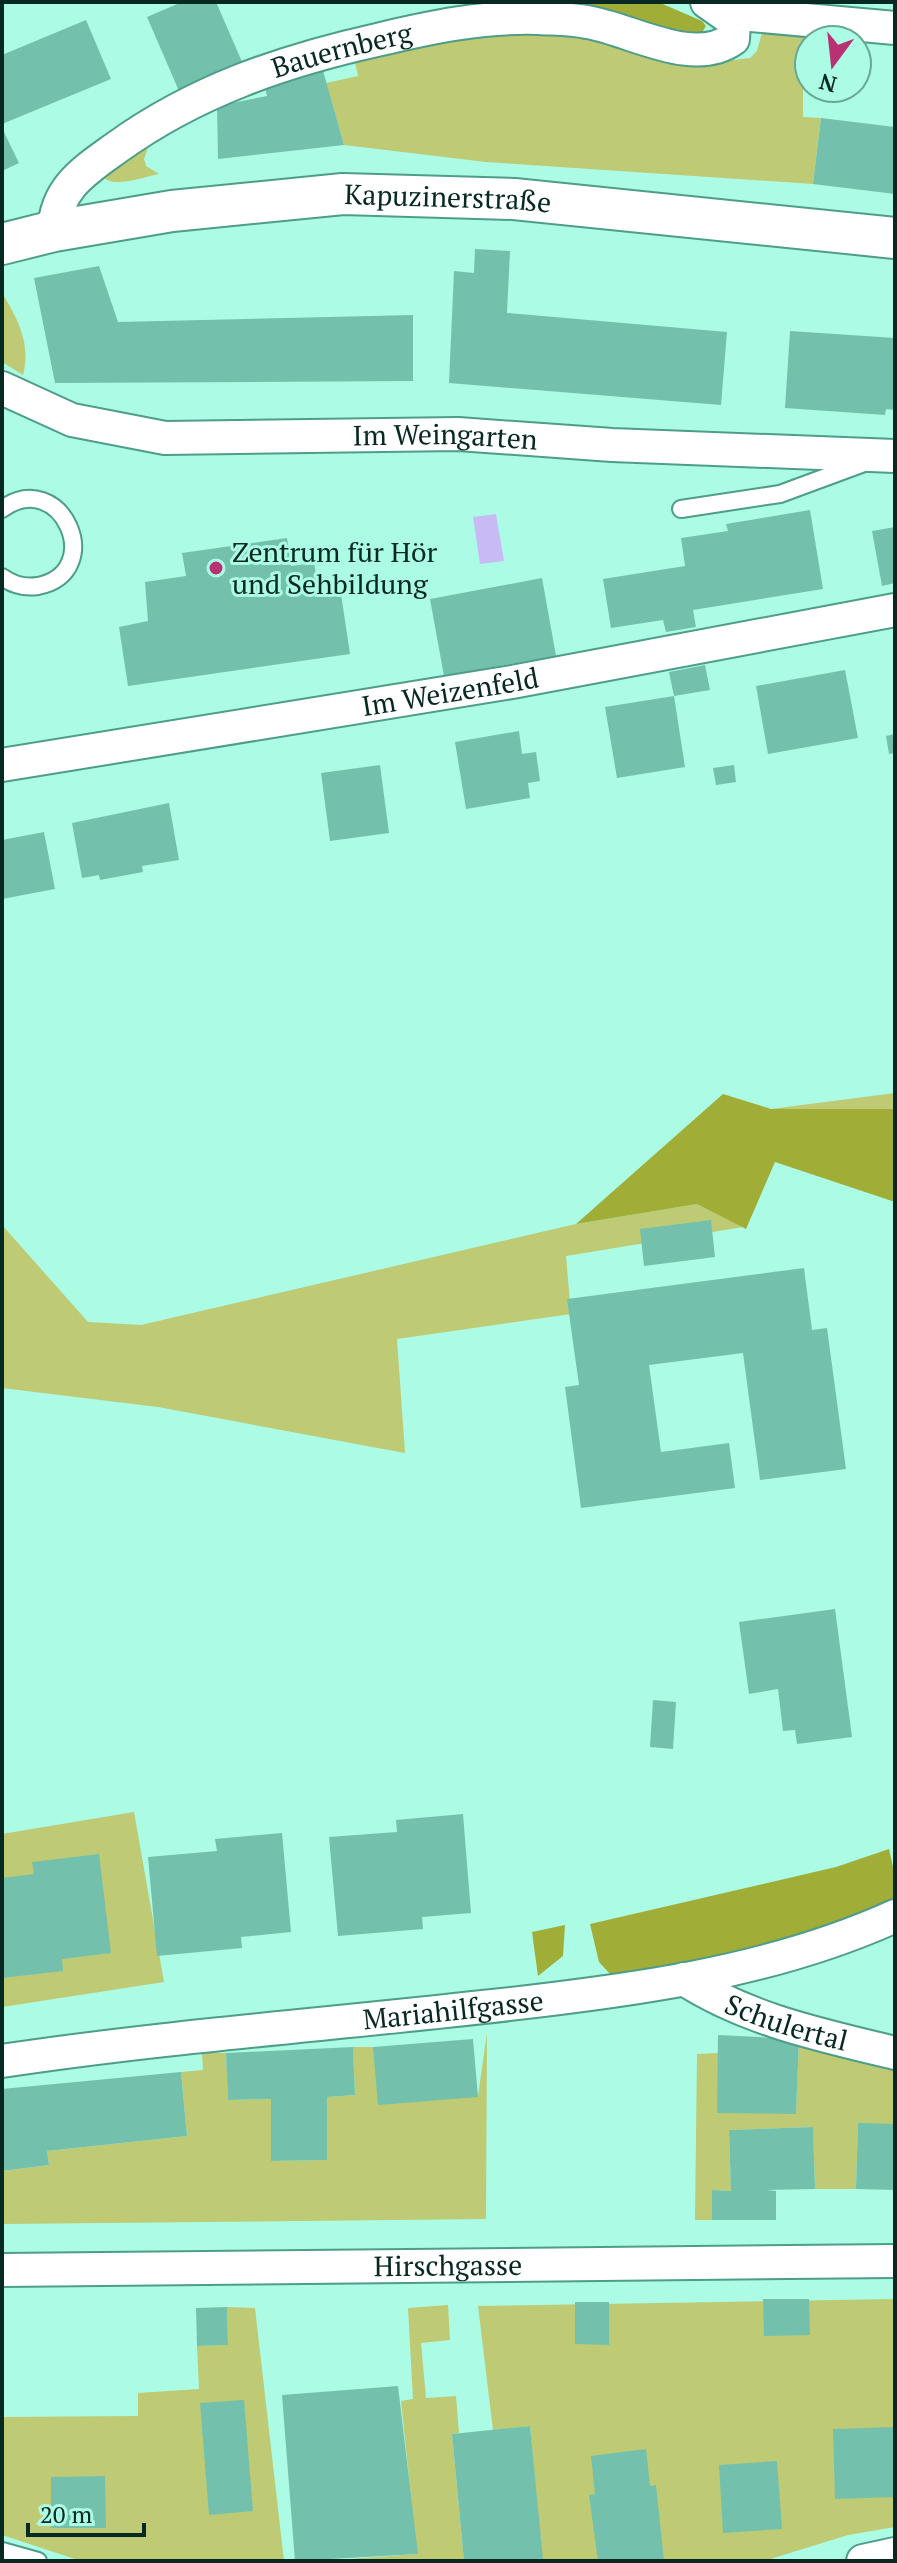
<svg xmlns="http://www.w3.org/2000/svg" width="897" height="2563" viewBox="0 0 897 2563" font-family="'PT Serif',serif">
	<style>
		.green { fill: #beca74 }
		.forest { fill: #a0ad37 }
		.water { fill: #c8baf5 }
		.building { fill: #73c1ad }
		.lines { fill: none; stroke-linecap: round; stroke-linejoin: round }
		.service-casing { stroke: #4e9d89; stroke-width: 20 }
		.minor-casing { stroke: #4e9d89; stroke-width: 36 }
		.tertiary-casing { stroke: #4e9d89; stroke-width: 44 }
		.service { stroke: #fff; stroke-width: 16 }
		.minor { stroke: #fff; stroke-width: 32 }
		.tertiary { stroke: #fff; stroke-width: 40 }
		.poi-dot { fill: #b83173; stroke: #abfbe5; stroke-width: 3 }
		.labels { text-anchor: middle; stroke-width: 6; stroke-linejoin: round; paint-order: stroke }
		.street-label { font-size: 28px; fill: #072922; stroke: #abfbe5 }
		.poi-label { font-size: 28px; fill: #072922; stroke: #abfbe5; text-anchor: start }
	</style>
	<rect width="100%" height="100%" fill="#abfbe5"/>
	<g class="green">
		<path d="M484,29L577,30L708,63L750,58L757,51L763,29L803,33V117L821,118L813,184L486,162L344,145L326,83L358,76L354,58Z"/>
		<path d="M150,142L144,159L146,166L159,174C142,177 112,190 101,175Z"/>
		<path d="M2,293C18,319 31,344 23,375L2,362Z"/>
		<path d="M895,1093V1109H771Z"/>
		<path d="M697,1204L743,1227L566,1256L571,1314L397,1339L405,1453L158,1407L2,1388V1225L88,1322L141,1325L576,1224Z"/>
		<path d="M134,1812L164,1982L2,2007V1834Z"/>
		<path d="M487,2033L486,2219L2,2224V2171L49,2165L47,2151L187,2136L181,2072L203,2070L202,2053H226L228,2100L271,2099V2161L327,2160V2097L355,2095L353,2047H373L478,2096Z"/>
		<path d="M799,2039L895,2063V2124H858L856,2189H815L813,2127L729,2130L731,2191L712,2190V2220H695L697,2054L718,2053V2113H796Z"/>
		<path d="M895,2299V2527L848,2535L764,2561H529L542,2559L530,2426L493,2430L478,2306Z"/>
		<path d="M448,2305L450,2340L421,2343L426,2398L456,2396L459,2433L452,2434L464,2561H321L417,2554L401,2401L413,2399L408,2308Z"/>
		<path d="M227,2307L255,2308L284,2561H81L2,2535V2417L138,2416V2393L199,2389L197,2346L228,2345Z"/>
	</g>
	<g class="forest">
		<path d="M551,2H658L702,21L706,26L698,39L550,5Z"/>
		<path d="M723,1094L771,1109H895V1202L775,1162L746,1229L697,1204L576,1224Z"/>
		<path d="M889,1849L895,1876V1905C806,1944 708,1961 612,1976L599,1962L590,1924L836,1867Z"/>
		<path d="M565,1925L563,1956L538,1976L532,1932Z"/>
	</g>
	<path class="water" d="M496,514L504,561L480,564L473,517Z"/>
	<g class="building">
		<path d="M182,2H216L243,64L179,91L147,17Z"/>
		<path d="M86,20L111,79L2,124V55Z"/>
		<path d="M322,67L344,145L218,159L217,106L267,96L264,83Z"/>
		<path d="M821,118L895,127V194L813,184Z"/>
		<path d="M2,128L19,163L2,171Z"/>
		<path d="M475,249L510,251L507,313L727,332L721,405L449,383L454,271L474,273Z"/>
		<path d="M99,266L118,322L413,315V381L55,383L34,278Z"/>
		<path d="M790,331L895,338V410L886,409L885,415L785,408Z"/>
		<path d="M810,510L823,589L693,610L696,627L666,632L663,620L611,628L603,579L685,566L681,538L728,531L726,524Z"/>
		<path d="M895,527V583L882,586L872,531Z"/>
		<path d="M287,538L291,566L314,563L320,597L341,594L350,654L128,686L119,627L148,621L145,582L186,576L182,553Z"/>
		<path d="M542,578L556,656L444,676L430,599Z"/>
		<path d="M705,665L710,690L674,696L685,767L617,778L605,707L674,696L669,672Z"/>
		<path d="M845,670L858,738L768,754L756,686Z"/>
		<path d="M519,731L522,754L536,752L540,781L528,783L530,798L466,809L455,742Z"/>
		<path d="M895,734V753L889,754L886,736Z"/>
		<path d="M380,765L389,833L330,841L321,773Z"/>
		<path d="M734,765L736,782L716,785L713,768Z"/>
		<path d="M169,803L179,860L142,866L143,872L100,880L99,875L82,878L72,823Z"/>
		<path d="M44,832L55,889L2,899V840Z"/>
		<path d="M711,1220L715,1257L644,1266L640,1229Z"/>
		<path d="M804,1268L812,1330L827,1328L846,1469L760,1480L743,1353L649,1365L661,1452L729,1443L735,1488L581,1508L565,1387L579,1385L567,1299Z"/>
		<path d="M835,1609L852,1737L797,1744L795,1730L783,1731L778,1689L749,1694L739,1622Z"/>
		<path d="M653,1700L676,1702L673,1749L650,1747Z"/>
		<path d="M463,1814L471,1913L422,1917L423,1929L338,1936L329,1837L397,1832L396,1820Z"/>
		<path d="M282,1833L291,1932L241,1937L242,1948L157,1956L148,1857L217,1851L215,1839Z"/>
		<path d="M99,1854L111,1953L62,1959L63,1971L2,1978V1878L34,1874L32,1862Z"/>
		<path d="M718,2035L799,2039L796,2114L717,2113Z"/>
		<path d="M473,2039L478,2097L378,2105L373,2047Z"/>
		<path d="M353,2047L355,2095L327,2097V2160L271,2161V2099L228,2100L226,2053Z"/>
		<path d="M181,2072L187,2136L47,2151L49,2165L2,2171V2089Z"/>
		<path d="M858,2123L895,2124V2190L856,2189Z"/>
		<path d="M813,2127L815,2189L766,2190L776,2191V2220H712V2190L731,2191L729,2130Z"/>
		<path d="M763,2299H809L810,2335L764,2336Z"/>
		<path d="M575,2302H609V2345L575,2344Z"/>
		<path d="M227,2307L228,2345L197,2346L196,2308Z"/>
		<path d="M398,2386L418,2554L295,2561L282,2395Z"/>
		<path d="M244,2400L253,2511L209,2515L200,2403Z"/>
		<path d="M530,2426L543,2559L464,2561L452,2434Z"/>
		<path d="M895,2427V2497L835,2499L833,2429Z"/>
		<path d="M646,2449L650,2486L656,2485L664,2561H598L589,2495L595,2494L591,2456Z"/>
		<path d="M777,2461L782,2529L723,2533L719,2465Z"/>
		<path d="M105,2476L106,2528H51V2477Z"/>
	</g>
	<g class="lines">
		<g class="service-casing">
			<g id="service">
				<path d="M2,509C61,466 108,572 38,586C25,588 13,585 2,577"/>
				<path d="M681,509L780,494L864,463"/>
				<path d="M2,2551L38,2561"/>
			</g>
		</g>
		<g class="minor-casing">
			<g id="minor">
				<path d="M728,13L895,28"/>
				<path id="s1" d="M54,231C56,188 84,171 116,148C195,91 283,61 377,40C431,27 484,16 539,18C555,19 572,19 587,22C631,29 692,68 733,39L734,21L707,2"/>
				<path id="s2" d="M2,388L72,420L165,438L458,434L612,445L895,456"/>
				<path id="s3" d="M2,765L512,682L895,610"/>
				<path id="s4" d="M684,1979C748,2020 821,2035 895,2053"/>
				<path id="s5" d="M2,2061C162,2037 323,2025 483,2007C622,1992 767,1974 895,1916"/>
				<path id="s6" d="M2,2270L895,2261"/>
				<path d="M863,2561L895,2554"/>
			</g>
		</g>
		<g class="tertiary-casing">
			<g id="tertiary">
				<path id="s7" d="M2,244L54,231L172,211L343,194L514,199L895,238"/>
			</g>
		</g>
		<use href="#service" class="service"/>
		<use href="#minor" class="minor"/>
		<use href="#tertiary" class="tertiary"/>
	</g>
	<circle class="poi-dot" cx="216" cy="568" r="8"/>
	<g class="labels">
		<g class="street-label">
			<text dy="10" stroke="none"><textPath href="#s1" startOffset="356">Bauernberg</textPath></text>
			<text dy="10" stroke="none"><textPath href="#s7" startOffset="450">Kapuzinerstraße</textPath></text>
			<text dy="10" stroke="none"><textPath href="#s2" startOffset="452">Im Weingarten</textPath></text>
			<text dy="10" stroke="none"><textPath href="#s3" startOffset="454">Im Weizenfeld</textPath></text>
			<text dy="10" stroke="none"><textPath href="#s5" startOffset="454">Mariahilfgasse</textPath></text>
			<text dy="10" stroke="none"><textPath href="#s4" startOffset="112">Schulertal</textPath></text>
			<text dy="10" stroke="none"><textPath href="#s6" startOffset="446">Hirschgasse</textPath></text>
		</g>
		<g class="poi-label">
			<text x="232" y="562">Zentrum für Hör<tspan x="232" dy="32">und Sehbildung</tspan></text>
		</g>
	</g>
	<rect width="897" height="2563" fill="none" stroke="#072922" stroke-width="8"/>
	<g transform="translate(833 64) rotate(195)"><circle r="38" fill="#abfbe5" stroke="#69a797" stroke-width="2"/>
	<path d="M0-6L14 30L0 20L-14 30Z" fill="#b83173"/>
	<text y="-12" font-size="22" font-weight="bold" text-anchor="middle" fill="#072922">N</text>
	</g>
	<path d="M28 2523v12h116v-12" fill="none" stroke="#072922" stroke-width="4"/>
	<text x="40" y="2523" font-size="24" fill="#072922" stroke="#abfbe5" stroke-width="6" paint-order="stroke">20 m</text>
</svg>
